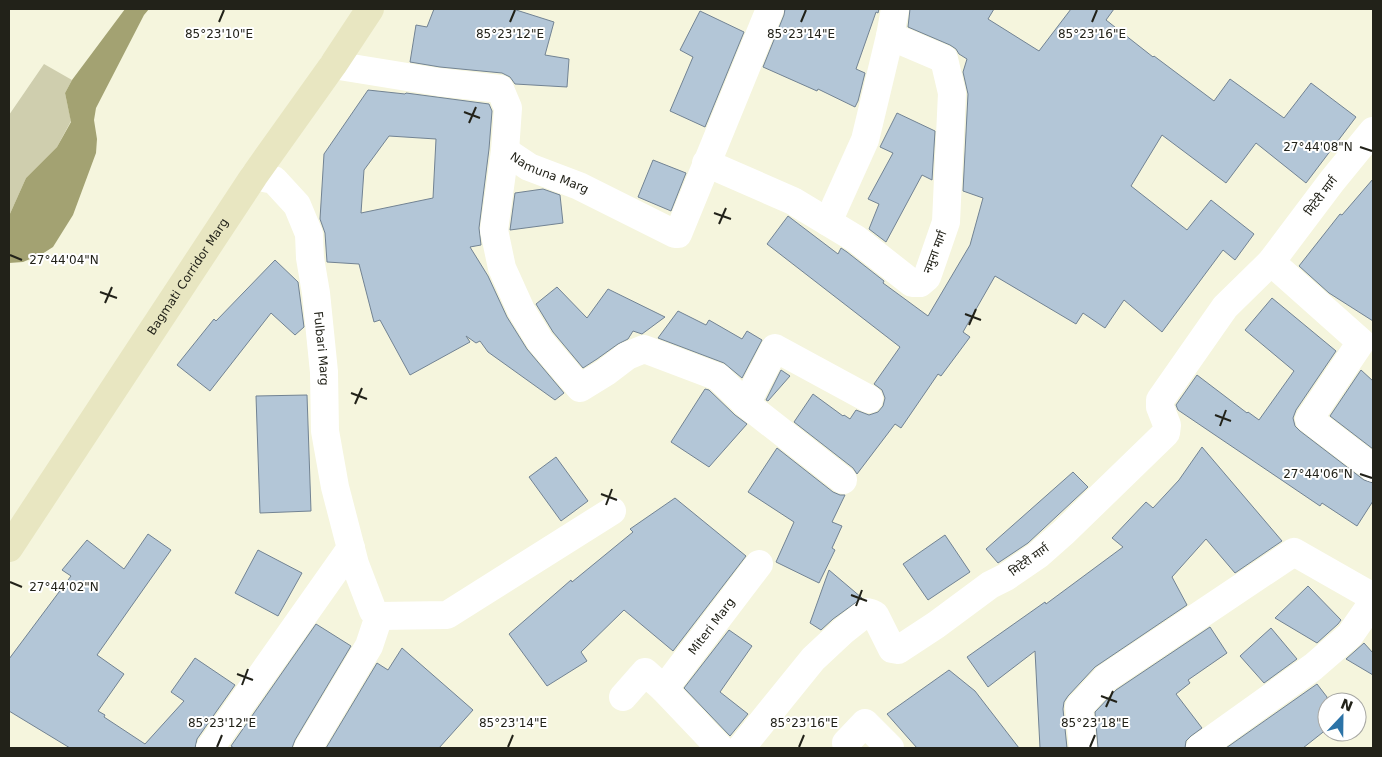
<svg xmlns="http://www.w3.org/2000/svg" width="1382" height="757" viewBox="0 0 1382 757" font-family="'DejaVu Sans','Noto Sans Devanagari',sans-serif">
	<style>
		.green { fill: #cfceae }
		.water { fill: #a3a272 }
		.building { fill: #b3c6d7; stroke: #728393; fill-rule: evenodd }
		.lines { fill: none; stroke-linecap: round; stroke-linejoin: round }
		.street { stroke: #fff; stroke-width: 28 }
		.secondary { stroke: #e8e6c1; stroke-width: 28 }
		.ticks { fill: none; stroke: #222219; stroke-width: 2 }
		.labels { text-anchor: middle; stroke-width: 4; stroke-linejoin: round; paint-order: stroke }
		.street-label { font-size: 12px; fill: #222219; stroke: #fff }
		.ticks-label { font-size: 12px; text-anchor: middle; fill: #222219; stroke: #fff; stroke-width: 4; stroke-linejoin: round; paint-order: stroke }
	</style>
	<rect width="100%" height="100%" fill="#f5f5dd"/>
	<path class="green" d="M44,64L72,80L65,93L71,121L57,147L26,178L9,216V115Z"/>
	<path class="water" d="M125,9H149L144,15L96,108L94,120L97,139L96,153L73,215L53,247L42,254L23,262L9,263V216L26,178L57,147L71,122L65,93L72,80Z"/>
	<g class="building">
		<path d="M434,9H513L554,22L545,55L569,59L567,87L515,84L510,77L502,73L440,67L410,62L416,25L427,27Z"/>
		<path d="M785,9H879L878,13L876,12L856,69L865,73L858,101L855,107L818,89L817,91L763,67L784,15Z"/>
		<path d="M910,9H994L988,19L1039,51L1071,9H1114L1106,20L1153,57L1154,56L1214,101L1230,79L1284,118L1311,83L1356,117L1306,183L1256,143L1226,183L1162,135L1131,186L1187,230L1211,200L1254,234L1235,260L1223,250L1162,332L1124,300L1105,328L1083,313L1076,324L995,276L963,332L970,337L941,376L938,374L901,428L895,424L857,474L853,468L794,422L813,394L843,416L844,415L850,419L856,410L869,415L878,412L883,406L885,398L882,390L874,384L900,347L767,244L788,216L838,254L841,248L847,252L884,281L883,283L928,316L970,245L983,198L963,191L968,94L963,72L967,59L959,54L956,49L950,45L908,27Z"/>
		<path d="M700,11L744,32L705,127L670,111L693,57L680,50Z"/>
		<path d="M368,90L405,94L406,93L489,104L492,111L489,149L479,228L481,245L470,247L488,276L507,317L527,349L564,393L555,400L488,352L480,341L476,343L466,336L470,342L410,375L380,320L374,322L359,264L327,262L325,233L320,219L324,154ZM389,136L436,139L433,198L361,213L364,170Z"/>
		<path d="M897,113L935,131L932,180L922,175L886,242L869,229L879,204L868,199L893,153L880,147Z"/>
		<path d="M653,160L686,173L671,211L638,197Z"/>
		<path d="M1373,179V321L1329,293L1299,266L1340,214L1342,215Z"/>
		<path d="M543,189L560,195L563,223L510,230L515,193Z"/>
		<path d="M275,260L298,282L304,327L295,335L271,313L210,391L177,365L214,319L216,321Z"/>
		<path d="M557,287L587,318L608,289L665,317L642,334L633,331L628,339L618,344L597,359L583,368L553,332L536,304Z"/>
		<path d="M1272,298L1336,351L1296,410L1293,418L1295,426L1300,431L1364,480L1373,483V501L1357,526L1322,503L1320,506L1178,410L1176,405L1197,375L1247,413L1248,412L1259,420L1294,371L1245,330Z"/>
		<path d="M678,311L706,325L709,320L742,339L747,331L762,340L742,378L724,363L658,338Z"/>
		<path d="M781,370L790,376L768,401L766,400Z"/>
		<path d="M1361,370L1373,381V449L1330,416Z"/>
		<path d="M705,389L709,390L735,415L747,424L709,467L671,442Z"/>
		<path d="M307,395L311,511L260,513L256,396Z"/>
		<path d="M1202,447L1282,541L1235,573L1206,539L1172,577L1187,605L1095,667L1068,696L1064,702L1063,709L1067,748H1040L1035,651L988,687L967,657L1045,602L1046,604L1123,547L1112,538L1146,502L1153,508L1179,480Z"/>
		<path d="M777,448L833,492L840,495H845L832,522L842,526L832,548L835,550L819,583L776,562L794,522L748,492Z"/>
		<path d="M556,457L588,501L561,521L529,477Z"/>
		<path d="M1073,472L1088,487L1028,543L998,563L986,549Z"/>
		<path d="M675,498L746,556L673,651L624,610L581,652L587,661L547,686L509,634L571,580L572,582L633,532L630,529Z"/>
		<path d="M148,534L171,550L97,655L124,674L98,711L105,715L104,717L145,744L184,701L171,692L195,658L235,685L197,739L195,748H70L9,711V659L71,576L62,570L87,540L124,569Z"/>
		<path d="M945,535L970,572L928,600L903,564Z"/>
		<path d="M258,550L302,573L278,616L235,593Z"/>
		<path d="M829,570L862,598L833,619L821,630L810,623Z"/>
		<path d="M1308,586L1341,620L1338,624L1317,643L1275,618Z"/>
		<path d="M316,624L351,646L295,740L292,748H234L231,746Z"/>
		<path d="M1210,627L1227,653L1188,680L1190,683L1176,694L1202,728L1191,736L1186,741L1185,748H1098L1095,712L1116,690Z"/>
		<path d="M1271,628L1297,659L1264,683L1240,656Z"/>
		<path d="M729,630L752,646L720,692L748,714L730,736L684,688Z"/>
		<path d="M1364,643L1373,653V675L1346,659Z"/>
		<path d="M402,648L473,710L439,748H326L377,663L388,670Z"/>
		<path d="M949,670L975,691L1019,748H917L887,714Z"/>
		<path d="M1317,684L1327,697V729L1303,748H1226Z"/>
	</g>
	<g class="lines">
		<g class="street">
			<path d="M333,65L438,82L500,89L508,108L505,151L494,230L502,268L521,310L540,341L580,388L606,372L627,356L644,349L718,377L746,404L843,480"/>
			<path id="s1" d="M505,151L529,167L579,186L675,234H678L770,9"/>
			<path d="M706,163L793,201L856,239L912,283H920L927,277L946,222L952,93L944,59L890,36L895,9"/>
			<path id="s2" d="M254,176L274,180L297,205L309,234L310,258L316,293L324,372L325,431L335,487L355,564L373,611L379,616L369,646L308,748"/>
			<path d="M828,222L865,140L890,36"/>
			<path d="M1271,262L1361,342L1309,419L1373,468"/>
			<path d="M746,404L775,348L869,399"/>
			<path d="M379,616L447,615L612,511"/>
			<path d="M623,697L645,672L664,689"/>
			<path d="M846,743L865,723L890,748"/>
			<path d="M210,748L351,548"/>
			<path id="s3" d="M720,748L664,689L759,564"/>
			<path d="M741,748L813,659L843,631L867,612L871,613L875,615L892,649L898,650L936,625L990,585L1006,577L1038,555L1064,532L1166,433L1167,425L1160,407V400L1225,307L1271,262L1332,181L1373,131"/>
			<path d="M1083,748L1079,707L1106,678L1294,552L1373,597"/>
			<path d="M1200,748L1313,667L1350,635L1373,602"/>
		</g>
		<path class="secondary" id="s4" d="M9,548L254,176L333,65L370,9"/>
	</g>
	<path class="ticks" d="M219,22L224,10M510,22L515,10M801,22L806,10M1092,22L1097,10M464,112L480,118M469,123L476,107M1360,147L1372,151M714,213L731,219M719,224L726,208M10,255L22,260M100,292L117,298M105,303L112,287M965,314L981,320M969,325L976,309M351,393L367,399M355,404L362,388M1215,415L1231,421M1220,426L1226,410M1360,474L1372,478M601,494L617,500M606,505L612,489M10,582L22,587M851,595L867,601M856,606L862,590M237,674L253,680M242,685L248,669M1101,696L1117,702M1106,707L1113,691M217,747L222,735M508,747L513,735M799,747L804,735M1090,747L1095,735"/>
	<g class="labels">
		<g class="street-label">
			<text dy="4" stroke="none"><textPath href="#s1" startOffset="50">Namuna Marg</textPath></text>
			<text transform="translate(1321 196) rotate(-53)" y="4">मिटेरी मार्ग</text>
			<text transform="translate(935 252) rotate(-69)" y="4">नमुना मार्ग</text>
			<text dy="4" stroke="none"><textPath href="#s4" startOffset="325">Bagmati Corridor Marg</textPath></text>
			<text dy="4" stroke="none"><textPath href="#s2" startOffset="201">Fulbari Marg</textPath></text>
			<text transform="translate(1029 560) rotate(-36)" y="4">मिटेरी मार्ग</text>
			<text dy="4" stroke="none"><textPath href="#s3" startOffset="160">Miteri Marg</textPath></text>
		</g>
	</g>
	<g class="ticks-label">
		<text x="510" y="38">85°23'12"E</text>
		<text x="801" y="38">85°23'14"E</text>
		<text x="1092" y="38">85°23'16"E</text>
		<text x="219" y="38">85°23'10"E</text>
		<text x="1318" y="151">27°44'08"N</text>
		<text x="64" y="264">27°44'04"N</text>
		<text x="1318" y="478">27°44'06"N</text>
		<text x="64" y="591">27°44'02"N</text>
		<text x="222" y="727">85°23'12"E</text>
		<text x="513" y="727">85°23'14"E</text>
		<text x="804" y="727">85°23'16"E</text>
		<text x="1095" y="727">85°23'18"E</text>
	</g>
	<rect width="1382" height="757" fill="none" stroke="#222219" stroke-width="20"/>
	<g transform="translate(1342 717) rotate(22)"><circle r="24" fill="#ffffff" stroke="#a7a7a3"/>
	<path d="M0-4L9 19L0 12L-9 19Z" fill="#2c73a7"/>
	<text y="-8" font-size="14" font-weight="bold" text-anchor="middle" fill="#222219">N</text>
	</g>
</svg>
